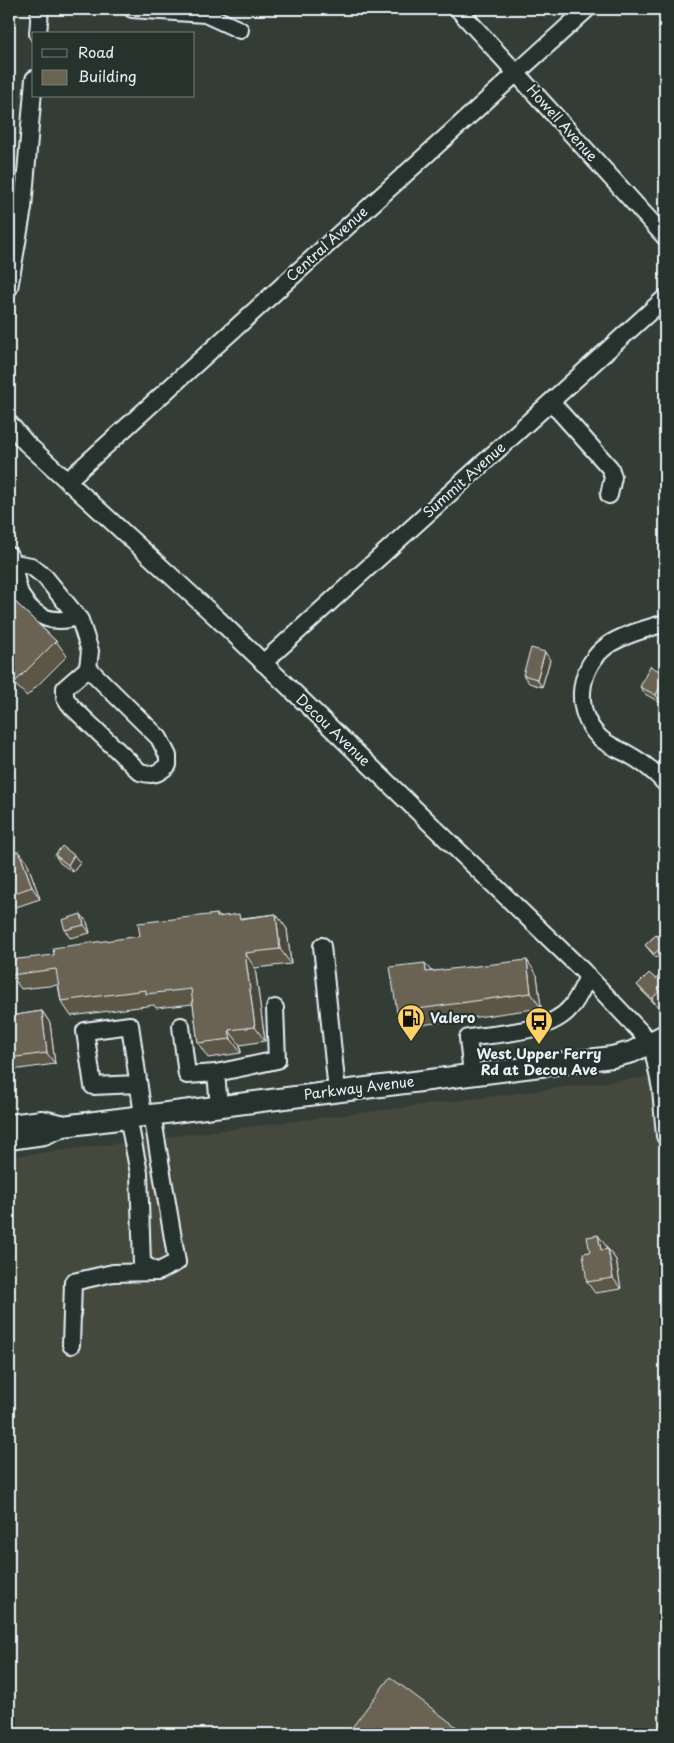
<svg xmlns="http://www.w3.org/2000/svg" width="674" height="1743" viewBox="0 0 674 1743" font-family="'Playpen Sans',sans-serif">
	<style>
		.built { fill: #44493e }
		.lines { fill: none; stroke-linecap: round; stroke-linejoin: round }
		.minor-casing { stroke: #e8f1f8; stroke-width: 20 }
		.major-casing { stroke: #e8f1f8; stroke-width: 24 }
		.minor { stroke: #26332d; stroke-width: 16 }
		.major { stroke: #26332d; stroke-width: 20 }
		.wall { fill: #5b5647; stroke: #e8f1f8 }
		.shaded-wall { fill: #4a463a; stroke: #e8f1f8 }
		.building { fill: #6a6453; stroke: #e8f1f8 }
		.labels { text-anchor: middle; stroke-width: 4.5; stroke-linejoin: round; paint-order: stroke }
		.street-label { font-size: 14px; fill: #e8f1f8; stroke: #26332d }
		.poi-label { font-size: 14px; font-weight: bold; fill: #e8f1f8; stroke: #26332d; text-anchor: start }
	</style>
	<rect width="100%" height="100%" fill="#343d35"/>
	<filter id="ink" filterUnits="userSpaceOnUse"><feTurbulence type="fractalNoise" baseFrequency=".02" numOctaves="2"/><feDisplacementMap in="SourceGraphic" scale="10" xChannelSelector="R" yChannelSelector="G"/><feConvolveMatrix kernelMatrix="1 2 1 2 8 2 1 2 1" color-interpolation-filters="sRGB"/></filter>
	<g filter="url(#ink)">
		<path class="built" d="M665,1066V1734H9V1157L648,1077Z"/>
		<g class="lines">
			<g class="minor-casing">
				<g id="minor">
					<path d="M132,9L205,14L240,30"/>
					<path d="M458,9L665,237"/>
					<path d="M38,34L40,9"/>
					<path d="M9,288L23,208L34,79"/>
					<path d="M551,402L610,468L613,477L609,495"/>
					<path d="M9,423L26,443L217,618L583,971L652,1044L661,1089L665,1136"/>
					<path d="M67,481L587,9"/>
					<path d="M9,555C17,568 14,586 23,599C36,619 56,624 77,617"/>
					<path d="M14,563L31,566L45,577L80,620L90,651L88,668L65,688V698L72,707L140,772C153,776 158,774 168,765V756L159,738L88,668"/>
					<path d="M665,623C647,629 624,634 608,645C578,666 572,711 600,738C608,745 617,749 626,753C641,761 654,771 665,783"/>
					<path d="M263,663L665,298"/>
					<path d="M322,946L337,1091"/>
					<path d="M181,1026L187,1075L216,1073L219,1106"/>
					<path d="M216,1073L277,1060L275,1008"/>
					<path d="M472,1074L468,1038C499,1033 550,1033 571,1007C578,999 583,986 588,977"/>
					<path d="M137,1084L93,1086L85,1031L130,1025L143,1115"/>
					<path d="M128,1117L139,1173L142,1263L157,1272L177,1262L152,1114"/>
					<path d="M71,1345L73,1282L113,1273L157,1272"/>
				</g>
			</g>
			<g class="major-casing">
				<g id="major">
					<path d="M9,1125L42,1121L61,1125"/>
					<path d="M9,1139L44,1134L63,1126L612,1057L632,1052L665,1035"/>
				</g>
			</g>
			<use href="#minor" class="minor"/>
			<use href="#major" class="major"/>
		</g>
		<g class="wall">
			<path d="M9,596L56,641L67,656L27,696L9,679Z"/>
			<path d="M550,660L542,687L529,683L523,675Z"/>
			<path d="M665,674V695L661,703L645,694L640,687Z"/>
			<path d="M9,854L27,862L40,899L16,907L9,897Z"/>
			<path d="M55,855L80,863L73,872L60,863Z"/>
			<path d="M217,914L219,917L242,918L276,914L287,929L291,964L255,968L265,1041L240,1045L241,1053L208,1058L198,1043L193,1004L156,1008L154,1005L71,1016L61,1001L58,985L21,989L11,975L54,955L140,936Z"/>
			<path d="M87,922L90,933L70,938L65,930Z"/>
			<path d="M656,935L665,945V950L656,958L645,945Z"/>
			<path d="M431,971L537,975L541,1008L407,1027L397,1012Z"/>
			<path d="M649,973L658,1007L643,992L637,985Z"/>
			<path d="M42,1011L50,1023L55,1064L12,1070L9,1066V1016Z"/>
			<path d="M606,1246L607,1249H608L616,1260L621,1289L595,1293L587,1282L590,1252Z"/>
		</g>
		<g class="shaded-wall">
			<path d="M545,652L550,660L542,687L537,679Z"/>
			<path d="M665,677V695L661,703L656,695Z"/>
			<path d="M19,851L27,862L40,899L32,887Z"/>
			<path d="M74,855L80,863L73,872L68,865Z"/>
			<path d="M81,914L87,922L90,933L84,925Z"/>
			<path d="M276,914L287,929L291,964L280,949Z"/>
			<path d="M245,953L255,968L265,1041L255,1027Z"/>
			<path d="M527,960L537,975L541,1008L531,993Z"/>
			<path d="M425,963L436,978L426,972Z"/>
			<path d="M665,985V999L658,1007L652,999Z"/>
			<path d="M42,1011L50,1023L55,1064L47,1053Z"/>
			<path d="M229,1030L240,1045L241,1053L231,1039Z"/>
			<path d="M598,1235L606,1246L609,1262L601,1250Z"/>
			<path d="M608,1249L616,1260L621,1289L613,1278Z"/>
		</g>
		<g class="building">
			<path d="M9,596L56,641L16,681L9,674Z"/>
			<path d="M531,648L545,652L537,679L523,675Z"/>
			<path d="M650,666L665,674V677L656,695L640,687Z"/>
			<path d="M62,846L74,855L68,865L55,855Z"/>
			<path d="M19,851L32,887L9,895V854Z"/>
			<path d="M81,914L84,925L65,930L62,920Z"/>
			<path d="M217,914V917L239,914L240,919L276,914L280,949L245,953L255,1027L229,1030L231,1039L198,1043L191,989L146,994V990L61,1001L56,969L11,975L9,960L54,955L53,948L140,936L138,923Z"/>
			<path d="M656,935L665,944L654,954L645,945Z"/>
			<path d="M527,960L531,993L397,1012L390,967L425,963L426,972Z"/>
			<path d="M665,969V985L652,999L637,985L649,973L656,979Z"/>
			<path d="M42,1011L47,1053L9,1058V1016Z"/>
			<path d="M598,1235L601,1250L608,1249L613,1278L587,1282L583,1253L590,1252L587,1237Z"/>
			<path d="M390,1677L466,1734H347Z"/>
		</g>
	</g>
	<defs>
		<g id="fuel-pin" transform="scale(1.4375)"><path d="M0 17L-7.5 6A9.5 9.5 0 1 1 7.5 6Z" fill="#ffd166" stroke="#26332d"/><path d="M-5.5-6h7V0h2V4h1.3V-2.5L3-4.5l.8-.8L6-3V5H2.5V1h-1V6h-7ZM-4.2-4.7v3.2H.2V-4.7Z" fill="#111"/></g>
		<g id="bus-pin" transform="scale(1.4375)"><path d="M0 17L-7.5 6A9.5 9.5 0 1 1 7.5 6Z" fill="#ffd166" stroke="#26332d"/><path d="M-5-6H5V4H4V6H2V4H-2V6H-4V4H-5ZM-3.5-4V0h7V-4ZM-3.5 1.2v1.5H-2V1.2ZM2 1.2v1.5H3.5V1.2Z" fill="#111"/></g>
	</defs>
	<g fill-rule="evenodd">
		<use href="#fuel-pin" x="411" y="1018"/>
		<use href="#bus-pin" x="539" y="1021"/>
	</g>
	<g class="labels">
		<g class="street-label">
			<text transform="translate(562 123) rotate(48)" y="5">Howell Avenue</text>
			<text transform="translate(327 244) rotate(-42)" y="5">Central Avenue</text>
			<text transform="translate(464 480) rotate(-42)" y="5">Summit Avenue</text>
			<text transform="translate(333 730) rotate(44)" y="5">Decou Avenue</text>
			<text transform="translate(359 1088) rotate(-7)" y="5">Parkway Avenue</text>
		</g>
		<g class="poi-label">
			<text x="430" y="1023">Valero</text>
			<text x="539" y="1059" text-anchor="middle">West Upper Ferry<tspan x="539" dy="16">Rd at Decou Ave</tspan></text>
		</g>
	</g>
	<rect width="674" height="1743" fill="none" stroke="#26332d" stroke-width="30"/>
	<rect x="15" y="15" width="644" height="1713" fill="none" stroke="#e8f1f8" stroke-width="2" filter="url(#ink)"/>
	<rect x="32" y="32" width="162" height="65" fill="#26332d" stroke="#747f7e"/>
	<rect x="42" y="49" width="25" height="8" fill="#26332d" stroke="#747f7e"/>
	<text x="78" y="58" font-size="15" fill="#e8f1f8">Road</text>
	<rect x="42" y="70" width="25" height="15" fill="#6a6453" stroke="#747f7e"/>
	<text x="78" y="82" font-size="15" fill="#e8f1f8">Building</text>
</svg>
